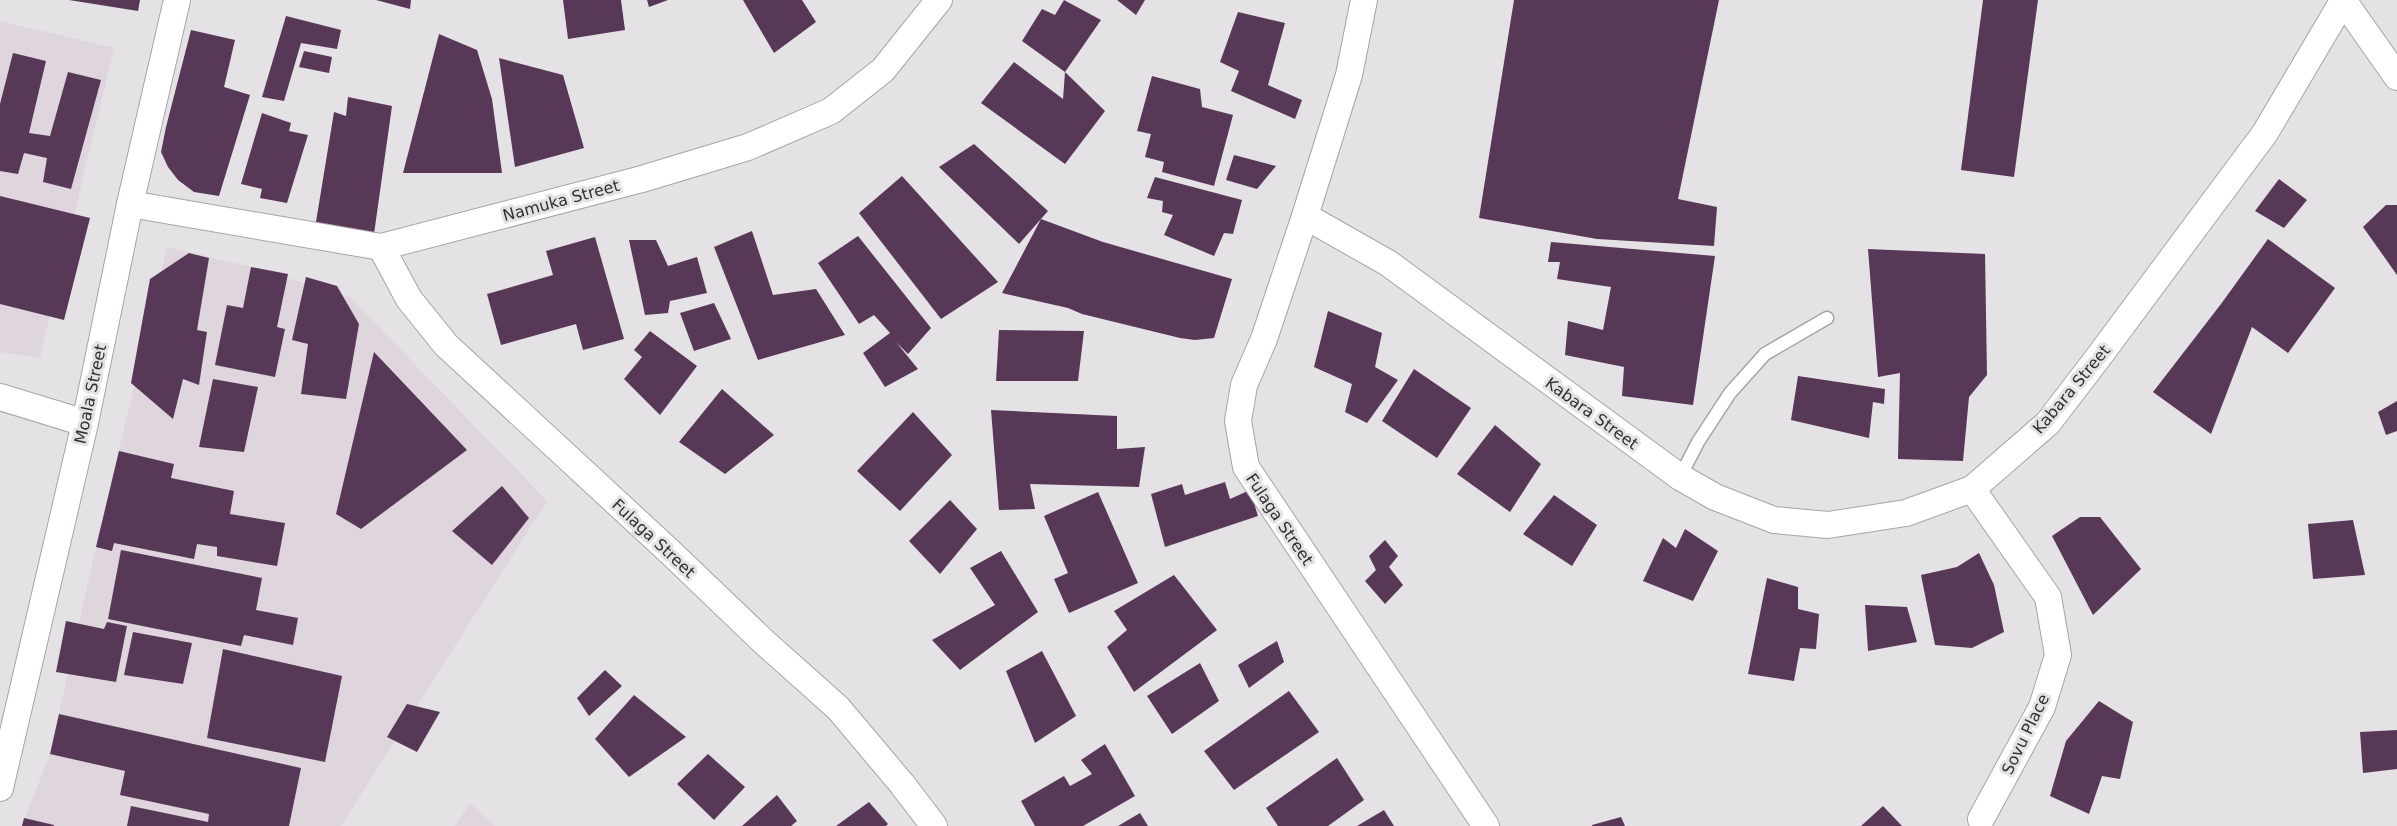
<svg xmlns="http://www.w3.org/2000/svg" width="2397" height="826" viewBox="0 0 2397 826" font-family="'DejaVu Sans',sans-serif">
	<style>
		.built { fill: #ded5dd }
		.building { fill: #583857 }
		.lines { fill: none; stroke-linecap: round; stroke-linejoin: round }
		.service-casing { stroke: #a7a4a7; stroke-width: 15 }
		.minor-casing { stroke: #a7a4a7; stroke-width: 28 }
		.service { stroke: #fff; stroke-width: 12 }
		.minor { stroke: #fff; stroke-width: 26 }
		.labels { text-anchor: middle; stroke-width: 6; stroke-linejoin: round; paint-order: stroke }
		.street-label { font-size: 16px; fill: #313031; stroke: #e5e2e5 }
	</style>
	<rect width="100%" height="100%" fill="#e5e2e5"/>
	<g class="built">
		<path d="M0,21L114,48L40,358L0,352Z"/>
		<path d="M167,247L251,267L350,297L547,501L341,826H22L50,754L96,547Z"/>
		<path d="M470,803L494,826H455Z"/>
	</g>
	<g class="building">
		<path d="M69,0H140L138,11Z"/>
		<path d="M376,0H411L410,9Z"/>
		<path d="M563,0H621L625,30L568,39Z"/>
		<path d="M647,0H668L649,7Z"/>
		<path d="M743,0H802L816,22L774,53Z"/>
		<path d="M1064,0L1101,20L1065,72L1022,41L1042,9L1055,15Z"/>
		<path d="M1117,0H1145L1136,15Z"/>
		<path d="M1514,0H1719L1678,199L1717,207L1714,246L1597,239L1479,218Z"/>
		<path d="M1983,0H2038L2014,177L1961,170Z"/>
		<path d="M1238,12L1285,23L1268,85L1302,100L1295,119L1231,91L1239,71L1220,62Z"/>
		<path d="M286,16L341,30L337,49L301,43L284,101L262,97Z"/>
		<path d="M191,30L235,40L224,87L250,95L219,196L194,192L178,180L168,167L161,152L166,127Z"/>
		<path d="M439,34L477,50L492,99L502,173H403Z"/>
		<path d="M304,51L332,57L329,73L299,67Z"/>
		<path d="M13,53L46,61L29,133L50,136L68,72L101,80L71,189L43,182L47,158L24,153L18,174L0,171V104Z"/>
		<path d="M499,58L563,75L584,148L515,167Z"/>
		<path d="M1014,62L1063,99L1065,72L1105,111L1065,164L981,103Z"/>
		<path d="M1152,76L1200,89L1202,107L1233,115L1214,186L1162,172L1164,162L1145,157L1151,134L1137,131Z"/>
		<path d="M348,97L392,106L374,234L315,228L334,112L346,116Z"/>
		<path d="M262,113L291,123L289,131L308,135L287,203L260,198L262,189L241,184Z"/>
		<path d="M974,144L1048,211L1019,244L939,167Z"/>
		<path d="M1234,155L1276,166L1257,189L1226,180Z"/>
		<path d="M902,176L998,282L941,319L859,213Z"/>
		<path d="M1155,177L1242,200L1233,234L1224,233L1214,256L1164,235L1173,215L1162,212L1163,201L1147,198Z"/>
		<path d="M2279,179L2307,200L2284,228L2255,211Z"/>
		<path d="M0,196L90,218L64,320L0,304Z"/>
		<path d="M2386,205H2397V275L2363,227Z"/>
		<path d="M1041,219L1103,242L1232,279L1214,338L1195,340L1180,338L1082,314L1068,308L1002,293Z"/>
		<path d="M752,231L773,295L816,289L845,335L758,360L714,247Z"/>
		<path d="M858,236L931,328L908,354L896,342L918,369L885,387L863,353L890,333L874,315L859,324L818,263Z"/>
		<path d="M595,237L624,339L583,350L576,324L501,345L487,294L553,275L546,251Z"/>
		<path d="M2268,239L2335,288L2288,353L2252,327L2211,434L2153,392L2221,304Z"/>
		<path d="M629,240H656L668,266L697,257L707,293L670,301L668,313L645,315Z"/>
		<path d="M1551,242L1715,256L1693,405L1622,396L1624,367L1565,355L1568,321L1603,330L1611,287L1557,279L1560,262H1548Z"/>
		<path d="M1868,249L1985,254L1987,375L1969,397L1963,461L1898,459L1900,373L1878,377Z"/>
		<path d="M189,253L209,258L197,330L207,332L199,385L183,379L173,419L131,383L150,279Z"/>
		<path d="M251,267L288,274L277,327L285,329L275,377L215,365L227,305L243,308Z"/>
		<path d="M306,277L337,286L359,324L346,399L301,394L308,344L292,340Z"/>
		<path d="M714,303L731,339L694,351L680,313Z"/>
		<path d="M1328,311L1382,333L1375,367L1398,380L1367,423L1345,412L1352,384L1314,367Z"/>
		<path d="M999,330L1084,331L1078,381H996Z"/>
		<path d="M650,331L697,366L660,415L624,379L642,357L634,350Z"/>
		<path d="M374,352L467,450L361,529L336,514Z"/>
		<path d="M1414,369L1471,408L1437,458L1382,421Z"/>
		<path d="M1798,376L1885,389L1884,404L1873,402L1869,438L1791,420Z"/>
		<path d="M213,379L258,387L244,452L199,447Z"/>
		<path d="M722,389L774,435L725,474L679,442Z"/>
		<path d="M2397,401V431L2386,435L2378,412Z"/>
		<path d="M991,410L1117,416V449L1145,447L1139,487L1030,484L1035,509L999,510Z"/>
		<path d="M913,412L952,455L900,511L857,471Z"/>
		<path d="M1495,425L1541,464L1510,512L1457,474Z"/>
		<path d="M119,451L174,464L171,478L234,491L230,514L285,523L277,566L217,556V547L197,544L194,559L114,543L112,551L96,547Z"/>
		<path d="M1225,482L1230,499L1250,490L1258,516L1165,547L1151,494L1182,484L1185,495Z"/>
		<path d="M502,486L529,518L492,565L452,531Z"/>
		<path d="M1098,492L1138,583L1069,613L1054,579L1068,573L1044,516Z"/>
		<path d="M1554,495L1597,525L1572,566L1523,534Z"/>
		<path d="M950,500L977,529L940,574L909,541Z"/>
		<path d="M2080,517H2100L2141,569L2093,615L2052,536Z"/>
		<path d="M2353,520L2365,575L2313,579L2308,524Z"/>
		<path d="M1685,529L1718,551L1693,601L1643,581L1663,538L1676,548Z"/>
		<path d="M1385,540L1398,556L1389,567L1403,585L1385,604L1365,581L1376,570L1369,556Z"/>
		<path d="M121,550L262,578L256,610L298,618L293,645L244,635L241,646L108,619Z"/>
		<path d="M1001,551L1038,612L960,670L932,640L995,605L970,568Z"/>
		<path d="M1979,553L1994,585L2004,632L1972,648L1935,645L1921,575L1957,567Z"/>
		<path d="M1174,575L1217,630L1134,692L1107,647L1127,630L1114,611Z"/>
		<path d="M1767,578L1798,587V609L1819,614L1816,649L1800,648L1794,681L1748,674Z"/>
		<path d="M1865,605L1907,607L1917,642L1868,651Z"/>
		<path d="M66,621L104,629L107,622L127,626L116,682L56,672Z"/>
		<path d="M133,632L192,643L183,684L124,675Z"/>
		<path d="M1277,641L1284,662L1249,688L1238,665Z"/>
		<path d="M223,649L342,676L325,762L207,738Z"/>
		<path d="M1042,651L1076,716L1035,743L1006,671Z"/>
		<path d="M1200,663L1219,701L1172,734L1147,696Z"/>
		<path d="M605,670L622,686L589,716L577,698Z"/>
		<path d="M1289,691L1319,732L1234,790L1204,751Z"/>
		<path d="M634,695L686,737L629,777L595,739Z"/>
		<path d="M2099,701L2133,722L2120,779L2102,776L2089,814L2050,796L2066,741Z"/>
		<path d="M407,704L440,712L417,752L387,737Z"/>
		<path d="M59,714L301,768L289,826H127L131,806L208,822L209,814L120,795L125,771L50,754Z"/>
		<path d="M2397,730V769L2363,773L2360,732Z"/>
		<path d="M1105,744L1135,796L1083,826H1035L1021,801L1064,776L1070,786L1092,774L1081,760Z"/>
		<path d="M708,754L745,787L714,820L677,784Z"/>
		<path d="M1337,758L1364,800L1328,826H1278L1266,808Z"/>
		<path d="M777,795L797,821L791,826H742Z"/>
		<path d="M869,802L888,824L886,826H836Z"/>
		<path d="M1883,806L1902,826H1861Z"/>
		<path d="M1384,810L1394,826H1357Z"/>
		<path d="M1140,813L1148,826H1118Z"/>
		<path d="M1621,817L1625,826H1592V825Z"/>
		<path d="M24,818L54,825V826H22Z"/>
	</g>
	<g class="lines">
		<g class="service-casing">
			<path id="service" d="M1680,477L1698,442L1730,393L1765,354L1827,318"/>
		</g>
		<g class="minor-casing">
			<g id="minor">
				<path d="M1364,0L1349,75L1305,216L1264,339L1244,385L1238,421L1246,467L1486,826"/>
				<path d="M2343,0L2397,77"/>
				<path d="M130,204L381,247L642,179L748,147L831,111L883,70L939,0"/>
				<path d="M1305,216L1388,263L1680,477L1715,497L1774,520L1828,525L1906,513L1972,489L2048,423L2100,355L2265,133L2343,1"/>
				<path d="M381,247L409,299L446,345L670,552L764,642L838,708L902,784L934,826"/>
				<path d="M0,397L85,423"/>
				<path d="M1972,489L2048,597L2058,655L2042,707L1981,819"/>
				<path d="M0,788L85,423L130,204L177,0"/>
			</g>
		</g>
		<use href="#service" class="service"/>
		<use href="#minor" class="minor"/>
	</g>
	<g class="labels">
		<g class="street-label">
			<text transform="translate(561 200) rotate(-15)" y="6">Namuka Street</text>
			<text transform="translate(2071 389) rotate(-50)" y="6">Kabara Street</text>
			<text transform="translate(90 394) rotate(-78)" y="6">Moala Street</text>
			<text transform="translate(1592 413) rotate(36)" y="6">Kabara Street</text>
			<text transform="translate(1280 519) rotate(56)" y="6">Fulaga Street</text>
			<text transform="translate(654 538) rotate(43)" y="6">Fulaga Street</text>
			<text transform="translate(2025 734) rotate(-64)" y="6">Sovu Place</text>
		</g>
	</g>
</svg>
